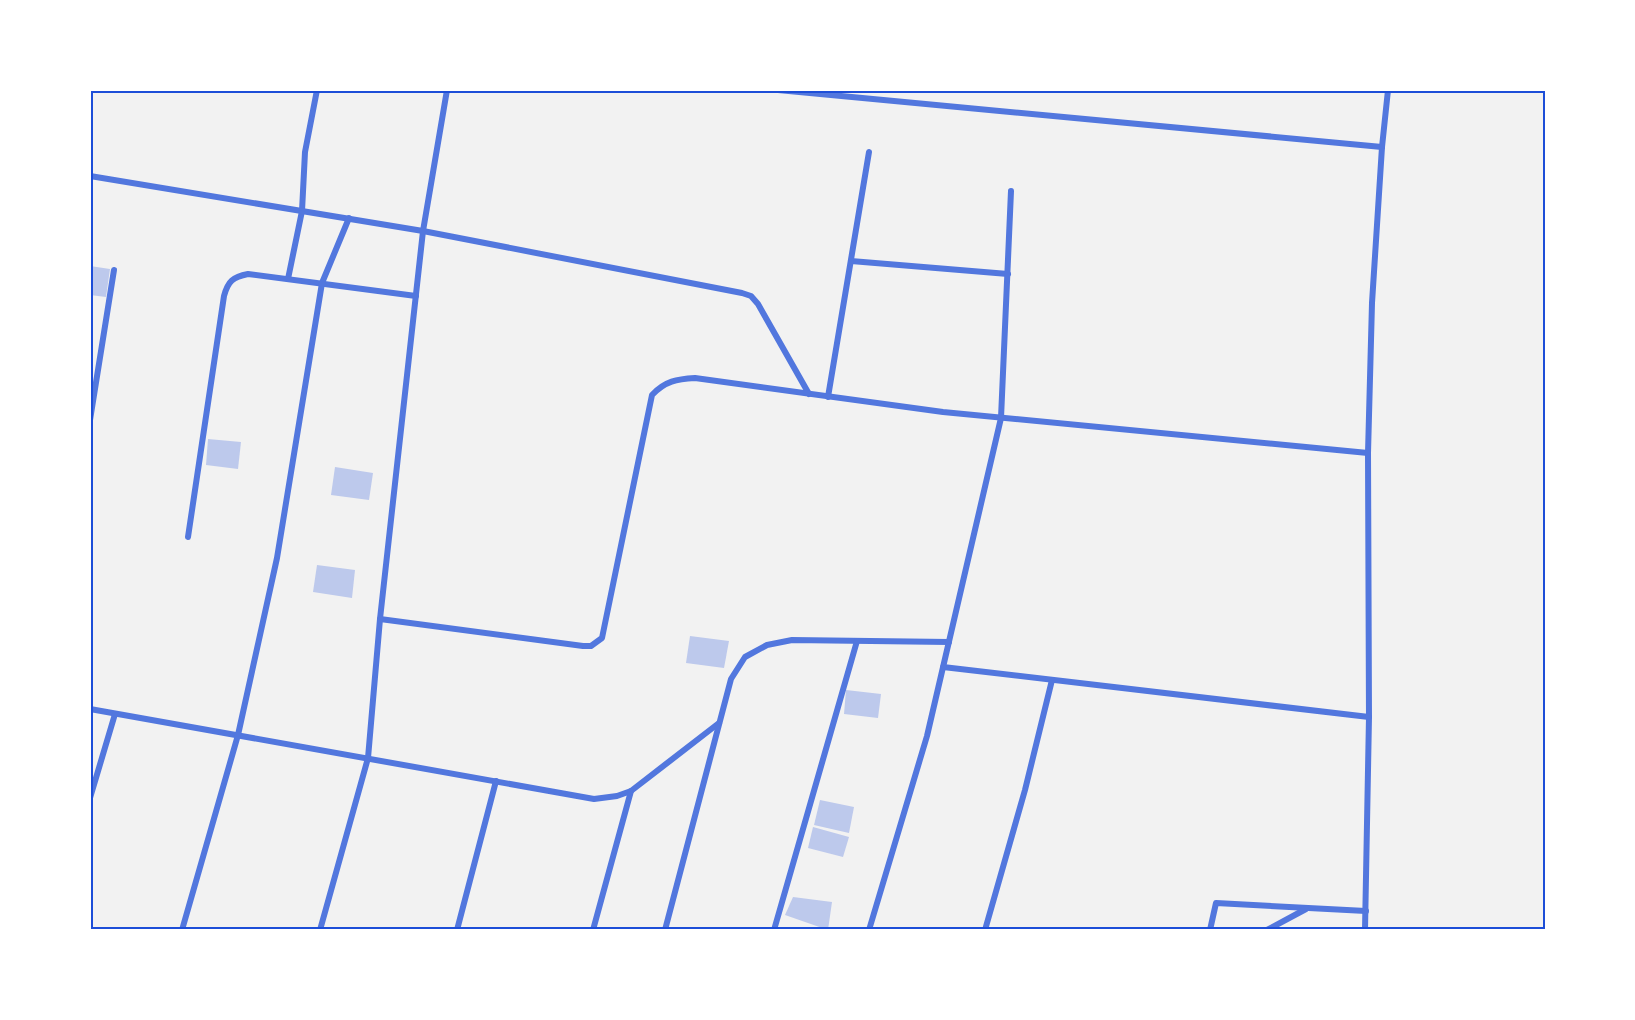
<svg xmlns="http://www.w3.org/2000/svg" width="1635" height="1020" viewBox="0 0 1635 1020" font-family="Helvetica,sans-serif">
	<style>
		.building { fill: #bdc9ec }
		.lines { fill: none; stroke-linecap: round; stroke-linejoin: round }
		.minor { stroke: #5277de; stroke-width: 6 }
		.neatline { fill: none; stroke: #1d4ed8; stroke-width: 2 }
	</style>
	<rect width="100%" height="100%" fill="#f2f2f2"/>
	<g class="building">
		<path d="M90,266L110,269L106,297L90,295Z"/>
		<path d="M208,439L241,442L238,469L206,465Z"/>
		<path d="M335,467L373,473L369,500L331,495Z"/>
		<path d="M317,565L355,570L352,598L313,592Z"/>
		<path d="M690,636L729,641L724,668L686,663Z"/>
		<path d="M846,690L881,694L878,718L844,714Z"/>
		<path d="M820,800L854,807L849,833L814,825Z"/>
		<path d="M813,827L849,837L843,857L808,848Z"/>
		<path d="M793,897L832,902L828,930L785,915Z"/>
	</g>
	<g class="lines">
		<g class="minor">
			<path d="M778,90L1382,147"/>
			<path d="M90,176L423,231L742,293L751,296L758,304L809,394"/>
			<path d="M851,261L1008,274"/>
			<path d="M288,279L302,211L305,152L317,90"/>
			<path d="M828,397L869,152"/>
			<path d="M90,420L114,270"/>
			<path d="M188,537L224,296C228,281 233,277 248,274L416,296"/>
			<path d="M380,619L583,646H591L602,638L652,395C665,381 677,379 695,378L943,412L1368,453"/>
			<path d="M943,667L1369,717"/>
			<path d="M90,709L594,799L617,796L631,791L719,723"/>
			<path d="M90,798L115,714"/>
			<path d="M182,930L238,735L277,558L322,283L349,218"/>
			<path d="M320,930L368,758L380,619L423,231L447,90"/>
			<path d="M457,930L496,781"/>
			<path d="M593,930L631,791"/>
			<path d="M665,930L731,679L745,657L767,645L792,640L949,642"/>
			<path d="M774,930L857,641"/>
			<path d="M869,930L927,736L1001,418L1011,191"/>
			<path d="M985,930L1025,790L1052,680"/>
			<path d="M1210,930L1216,903L1366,911"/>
			<path d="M1267,930L1306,909"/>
			<path d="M1365,930L1369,717L1368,453L1372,303L1382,147L1388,90"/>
		</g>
	</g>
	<rect width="1635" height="1020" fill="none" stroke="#ffffff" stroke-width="183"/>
	<rect x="92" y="92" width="1452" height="836" class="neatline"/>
</svg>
